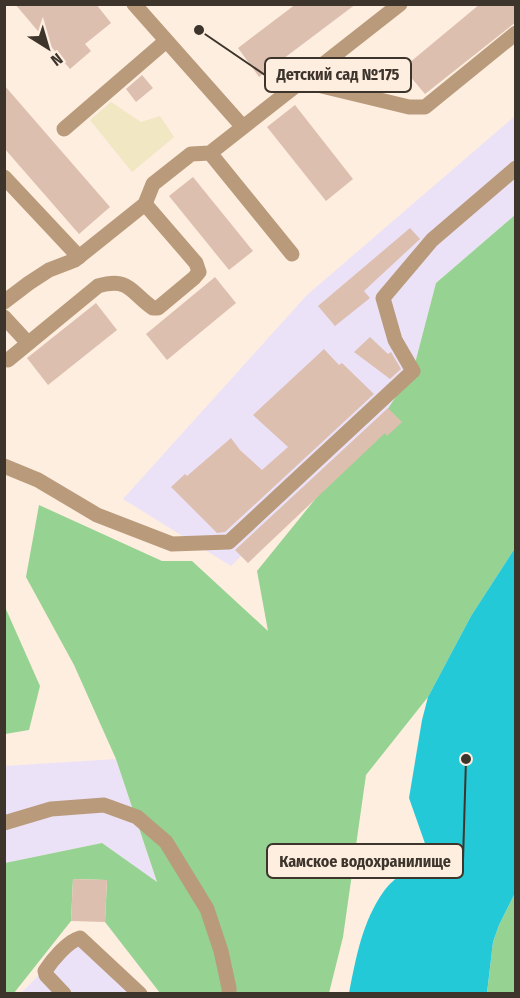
<svg xmlns="http://www.w3.org/2000/svg" width="520" height="998" viewBox="0 0 520 998" font-family="'Fira Sans Condensed',sans-serif">
	<style>
		.industrial { fill: #ece2f7 }
		.green { fill: #96d292 }
		.sand { fill: #f1e7c2 }
		.water { fill: #24c9d7 }
		.building { fill: #ddbfaf }
		.lines { fill: none; stroke-linecap: round; stroke-linejoin: round }
		.minor { stroke: #b99b7c; stroke-width: 15 }
		.leader { fill: none; stroke: #3d342b; stroke-width: 2 }
		.callout-dot { fill: #3d342b; stroke: #fdeee0; stroke-width: 2 }
		.callout { fill: #fdeee0; stroke: #3d342b; stroke-width: 2 }
		.callout-label { font-size: 16px; text-anchor: middle; font-weight: bold; fill: #3d342b }
	</style>
	<rect width="100%" height="100%" fill="#fdeee0"/>
	<g class="industrial">
		<path d="M515,116V215L436,283L413,371L385,413L231,566L123,499L307,295Z"/>
		<path d="M116,759L157,883L102,843L5,863V766Z"/>
		<path d="M75,939L130,994H20Z"/>
	</g>
	<g class="green">
		<path d="M515,215V548L471,616L428,697L366,775L343,937L329,993H160L105,922L107,880L73,879L71,921L14,993L5,994V863L102,843L157,882L116,759L74,665L26,577L39,505L162,561H192L268,631L257,571L385,413L413,371L436,283Z"/>
		<path d="M5,607L40,686L29,730L5,734Z"/>
		<path d="M515,893V993L487,994L493,942L499,925Z"/>
	</g>
	<path class="sand" d="M111,102L141,122L160,116L174,137L132,172L90,120Z"/>
	<path class="water" d="M515,548V893L499,925L493,942L487,993H349C356,958 362,922 384,891C389,884 397,877 405,872C415,866 426,866 428,852L409,798L422,720L428,697L471,616Z"/>
	<g class="building">
		<path d="M15,4H96L111,23L85,44L91,51L70,69Z"/>
		<path d="M296,4H356L259,77L238,48Z"/>
		<path d="M480,4H516V22L425,94L403,68Z"/>
		<path d="M142,75L153,88L136,102L126,89Z"/>
		<path d="M4,85L110,207L79,234L4,148Z"/>
		<path d="M295,105L353,179L326,201L267,127Z"/>
		<path d="M193,177L253,251L229,270L169,196Z"/>
		<path d="M410,228L420,239L364,291L370,298L335,326L318,306Z"/>
		<path d="M215,277L236,303L167,360L146,334Z"/>
		<path d="M96,303L117,330L48,385L27,358Z"/>
		<path d="M370,337L388,354L391,352L401,369L390,379L354,352Z"/>
		<path d="M324,349L339,365L342,363L374,394L225,532L217,533L171,487L185,474L187,476L231,438L240,450L262,470L288,447L253,415Z"/>
		<path d="M388,408L402,422L387,436L385,433L248,563L235,550Z"/>
		<path d="M73,879L107,880L105,922L71,921Z"/>
	</g>
	<g class="lines">
		<g class="minor">
			<path d="M134,4L243,127"/>
			<path d="M301,81L409,107H425L516,33"/>
			<path d="M64,129L166,41"/>
			<path d="M210,153L292,254"/>
			<path d="M4,177L79,257"/>
			<path d="M4,302L29,283L49,270L75,260L145,204L153,184L191,154L210,153L400,4"/>
			<path d="M4,317L28,343"/>
			<path d="M8,360L98,286C130,277 130,292 153,308H158L194,278L199,272L196,263L145,204"/>
			<path d="M4,466L38,480L97,515L172,544L229,542L413,371L395,340L383,298L432,240L516,168"/>
			<path d="M4,823L51,809L104,805L137,817L166,842L207,909L221,951L229,988V994"/>
			<path d="M64,994L46,975L45,971C52,960 68,941 80,938L140,994"/>
		</g>
	</g>
	<path class="leader" d="M199 30L265 75M466 759L463 861"/>
	<g class="callout-dot">
		<circle cx="199" cy="30" r="6"/>
		<circle cx="466" cy="759" r="6"/>
	</g>
	<g class="callout">
		<rect x="265" y="58" width="146" height="34" rx="6"/>
		<rect x="267" y="844" width="196" height="34" rx="6"/>
	</g>
	<g class="callout-label">
		<text x="338" y="80">Детский сад №175</text>
		<text x="365" y="867">Камское водохранилище</text>
	</g>
	<rect width="520" height="998" fill="none" stroke="#3d342b" stroke-width="12"/>
	<g transform="translate(48 48) rotate(143)" stroke="#fdeee0" stroke-width="4.5" paint-order="stroke">
	<path d="M0-4.5L10 22L0 15L-10 22Z" fill="#3d342b"/>
	<text y="-9" font-size="16" font-weight="bold" text-anchor="middle" fill="#3d342b">N</text>
	</g>
</svg>
